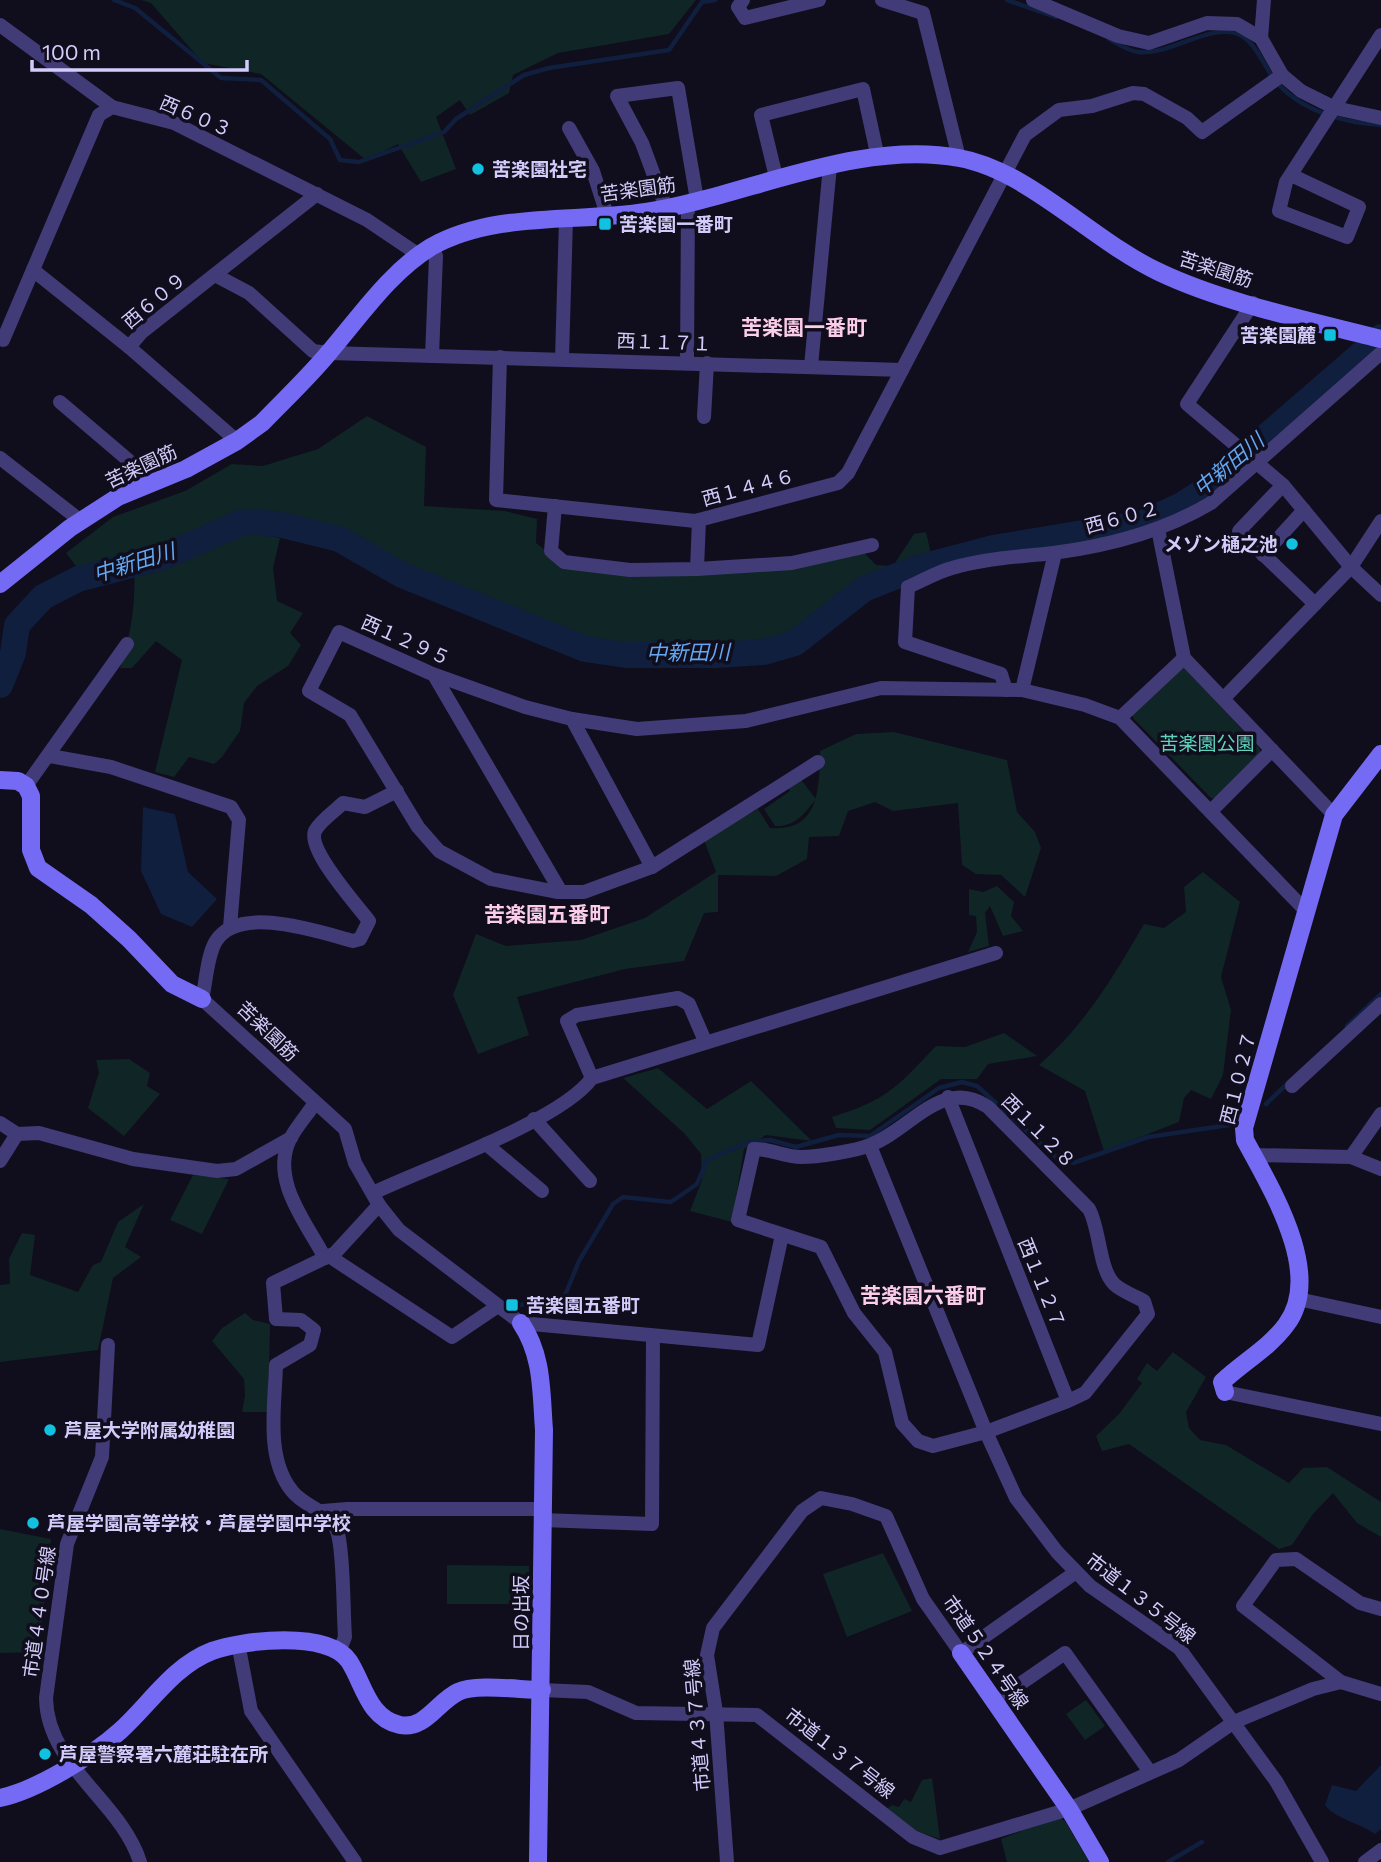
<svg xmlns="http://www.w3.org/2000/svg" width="1381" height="1862" viewBox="0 0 1381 1862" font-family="Commissioner,'Noto Sans JP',sans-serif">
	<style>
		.green { fill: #102525 }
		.water { fill: #0f1f3d }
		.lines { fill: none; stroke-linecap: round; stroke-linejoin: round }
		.stream { stroke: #0f1f3d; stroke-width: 4.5 }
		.river { stroke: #0f1f3d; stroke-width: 26 }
		.street { stroke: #413b77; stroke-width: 14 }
		.secondary { stroke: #756af3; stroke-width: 18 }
		.poi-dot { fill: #12c1e0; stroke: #100d1c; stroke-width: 2.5 }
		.labels { text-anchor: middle; stroke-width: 7; stroke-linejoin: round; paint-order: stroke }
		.street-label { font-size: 19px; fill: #d3ccfb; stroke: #100d1c }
		.poi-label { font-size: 19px; font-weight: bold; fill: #d3ccfb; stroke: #100d1c; text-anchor: start }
		.park-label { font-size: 19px; fill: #5fd4bc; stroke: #100d1c }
		.neighbourhood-label { font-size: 21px; font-weight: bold; fill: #fbcde8; stroke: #100d1c }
		.water-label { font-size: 21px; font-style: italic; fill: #62a8f2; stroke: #100d1c }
	</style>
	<rect width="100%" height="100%" fill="#100d1c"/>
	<g class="green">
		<path d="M141,0H696L669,34L558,53L513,75L509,93L470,115L460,100L436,117L456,169L421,182L398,144L366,160L261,74L203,63L151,3Z"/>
		<path d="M367,416L426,447L424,506L505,511L537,519L536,543L565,566L630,572L860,549L876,565L893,566L914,534L926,532L932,558C900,569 864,577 836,596C818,609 809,629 787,639L638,646L579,638L491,606L411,590L374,574L335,529L258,519L253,533L280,538L273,568L277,601L303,613L290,633L301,645L288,666L257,686L244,703L240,731L222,757L214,764L189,757L174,777L155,772L182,660L156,641L132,668H120C131,633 136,604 134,567L79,570L66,553L113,517L185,491L232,464L263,466L318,449Z"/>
		<path d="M1178,668H1185L1260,749V756L1217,798H1211L1133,718V712Z"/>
		<path d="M894,732L1007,760L1017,812L1035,832L1041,848L1025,897L1001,875L976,874L962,865L958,803L893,811L875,802L848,811L839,836L809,837L807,859L776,876L718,875V912L704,913L684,961L625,969L517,997L529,1035L478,1054L453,995L476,934L506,946L581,940L645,918L716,872L704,840L758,809L770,828C820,832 819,788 820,751L856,734Z"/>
		<path d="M798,776L816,799C804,814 795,827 775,826L764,809L790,791L786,785Z"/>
		<path d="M1203,872L1240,902L1221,977L1231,1010L1223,1075L1211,1099L1191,1090L1184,1098L1179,1122L1104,1151L1085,1091L1039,1065C1084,1026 1114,976 1144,924L1164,928L1186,912L1184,887Z"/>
		<path d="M997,886L1014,902L1011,916L1023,931L1003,936L990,906L985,913L989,946L968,952L977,932L976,916L969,915V889L983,892Z"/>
		<path d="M1004,1033L1037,1056L988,1064L977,1079H941L870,1130L836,1128L832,1117C887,1100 897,1087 936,1046L965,1047Z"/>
		<path d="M129,1059L150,1073L147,1086L160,1094L124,1136L88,1108L99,1072L96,1060Z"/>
		<path d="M658,1068L707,1109L751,1081L812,1141L766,1135L744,1149L732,1222L690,1211L702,1180L701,1154L685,1134L623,1078Z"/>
		<path d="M193,1175L229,1179L202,1234L170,1220Z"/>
		<path d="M144,1204L125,1247L141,1257L113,1278L98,1350L0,1362V1285L10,1284L9,1259L22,1233L35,1235L30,1275L78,1292L93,1265L101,1262L118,1222Z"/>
		<path d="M245,1313L253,1320L270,1324L268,1412H242L245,1396L244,1379L212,1341L222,1328Z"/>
		<path d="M1173,1352L1206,1377L1186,1412L1189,1428L1200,1440L1226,1445L1289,1483L1303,1468L1327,1467L1381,1502V1537L1357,1523L1333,1493L1313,1514L1292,1545L1279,1549L1129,1444L1102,1451L1096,1436L1119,1414L1142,1383L1137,1379L1147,1363L1157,1371Z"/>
		<path d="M0,1529L51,1539L39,1652L0,1653Z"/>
		<path d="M883,1553L912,1611L847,1637L823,1574Z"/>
		<path d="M447,1565L529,1566V1604H447Z"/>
		<path d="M1086,1700L1105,1726L1085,1740L1066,1714Z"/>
		<path d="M932,1778L940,1839L916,1831L887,1809L892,1805L899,1807L904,1799L911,1802L922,1780Z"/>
		<path d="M1057,1817L1065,1821L1089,1862H1007L1001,1839Z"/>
	</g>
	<g class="water">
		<path d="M143,807L175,814L188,872L217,899L192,927L161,914L141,871Z"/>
		<path d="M1381,1765V1829L1375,1834C1360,1823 1335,1819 1325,1805L1332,1785L1356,1791Z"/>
	</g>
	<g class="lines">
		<g class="stream">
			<path d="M114,0L135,8L221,78L261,80L330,139L340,160L359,162L444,132L456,119L524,75L549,68L669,50L702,2L715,0"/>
			<path d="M1007,0L1056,17"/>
			<path d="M1109,39C1118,44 1129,51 1138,52C1169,56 1210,23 1238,34C1257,42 1265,70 1278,84C1304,112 1345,123 1381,125"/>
			<path d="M1347,1026L1381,994"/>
			<path d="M1266,1104L1288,1083"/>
			<path d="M519,1305L559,1300L566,1293L579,1261L613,1204L623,1197L671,1202L697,1184L707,1160L749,1142L770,1140L796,1147L839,1135L870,1136L939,1088L962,1082L977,1086L1056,1157L1073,1163L1148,1137L1229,1125"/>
			<path d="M1168,1862L1202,1842"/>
		</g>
		<path class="river" d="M0,685L13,653L17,625L43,597L78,579L163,557L243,522L278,524L339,539L402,575L585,649L626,655H717L764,652L795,643L864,589L917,568L993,548L1143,523L1182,505L1202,492L1381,337"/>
		<g class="street">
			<path d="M743,0L738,7L745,18L819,0"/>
			<path d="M882,0L923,13L959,158"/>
			<path d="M1033,0L1118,36L1149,43L1207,23L1237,24L1261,38L1282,75L1301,91L1335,108L1381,118"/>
			<path d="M0,25L112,107"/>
			<path d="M1261,38L1264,0"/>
			<path d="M569,128L593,171L607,215"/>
			<path d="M1291,175L1359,207L1347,237L1279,211L1286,182L1381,35"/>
			<path d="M776,177L761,115L863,89L878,158"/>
			<path d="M666,208L642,143L617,96L678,88L697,200"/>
			<path d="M431,247L436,256L432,356"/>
			<path d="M33,270L129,347"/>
			<path d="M215,275L249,293L313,351L329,353L902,370L1025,135L1059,110L1092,106L1133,93L1144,94L1187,118L1202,132L1282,75"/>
			<path d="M1253,303L1187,404L1283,485L1351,567L1381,595"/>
			<path d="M0,338L3,340L99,115L112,107L174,123L367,220L419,255"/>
			<path d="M500,357L496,500L695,521L838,483L848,473L902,370"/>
			<path d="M562,359L566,219"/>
			<path d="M687,362L688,203"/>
			<path d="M811,366L830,166"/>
			<path d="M60,402L154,482"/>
			<path d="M704,417L707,363"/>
			<path d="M237,441L129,347L142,332L317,194"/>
			<path d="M0,458L81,521"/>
			<path d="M1283,485L1239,531L1315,604"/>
			<path d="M555,506L551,551L564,562L630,570L697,569L699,520"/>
			<path d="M1158,529L1184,658L1334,815"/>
			<path d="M1263,555L1304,510"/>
			<path d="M697,569L792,563L872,545"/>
			<path d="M1184,658L1120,718L1305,910"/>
			<path d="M434,675L561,892"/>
			<path d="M1006,690L1001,674L905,642L908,587C922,581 937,572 952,568C986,558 1019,557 1053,553C1108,546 1164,531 1211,503L1381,353"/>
			<path d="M1022,690L1055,553"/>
			<path d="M1224,698L1351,567L1381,521"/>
			<path d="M572,719L652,867"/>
			<path d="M50,756L111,767L231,807L239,820L230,927"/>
			<path d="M818,762L652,867L584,892H557L491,879L439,851L418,827L350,715L309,691L339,632L430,673L525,707L572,719L637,729L746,721L881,688L1022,690L1085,705L1120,718"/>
			<path d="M26,786L127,644"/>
			<path d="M397,791L365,807L343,803C335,811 320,821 315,831C307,850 356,904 369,921L360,939L353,941C319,932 239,904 216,941C207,955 206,983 202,999L345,1129L355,1163L379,1205L399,1230L521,1323L758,1345L782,1235"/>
			<path d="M1211,811L1272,750"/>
			<path d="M592,1078L567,1021L577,1015L678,998L689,1004L705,1041"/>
			<path d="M1292,1086L1381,1004"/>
			<path d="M948,1097L1068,1401L986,1432L933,1446L918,1441L902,1423L885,1352L854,1313L821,1247L738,1220L754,1149C771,1149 786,1157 801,1157C817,1157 856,1151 870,1145C911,1130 942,1076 988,1107L1089,1209C1100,1229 1099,1269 1114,1284C1121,1291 1135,1296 1144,1301L1148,1314L1085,1393L1068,1401"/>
			<path d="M315,1103C307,1115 297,1126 290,1139C270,1180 306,1222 325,1258"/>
			<path d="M534,1119L590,1181"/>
			<path d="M0,1123L17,1134"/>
			<path d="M17,1134L39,1133L133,1159L217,1171L236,1169L291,1138"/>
			<path d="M486,1144L542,1191"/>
			<path d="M870,1146L986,1432L1016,1498L1057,1552L1090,1586L1179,1648L1276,1781L1322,1862"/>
			<path d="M1253,1155L1351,1157L1381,1169"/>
			<path d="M1351,1157L1381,1114"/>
			<path d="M0,1161L17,1134"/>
			<path d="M373,1193C425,1168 561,1121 592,1078L996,953"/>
			<path d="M329,1256L452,1337L498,1306"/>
			<path d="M1298,1299L1381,1317"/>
			<path d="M108,1345L102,1457L67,1544L46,1698C47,1766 121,1801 140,1862"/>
			<path d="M1225,1392L1381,1424"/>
			<path d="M323,1511L347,1509H543"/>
			<path d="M542,1520L652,1524L653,1336"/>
			<path d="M238,1643L251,1711L355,1862"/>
			<path d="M339,1652L345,1637C343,1610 344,1558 338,1534C331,1510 305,1508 292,1491C265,1458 275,1405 276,1365L310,1345L314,1330L301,1320L276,1319L273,1283L335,1253L379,1205"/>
			<path d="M1341,1682L1243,1606L1276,1560L1296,1559L1360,1603L1381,1609"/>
			<path d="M542,1690L588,1692L636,1713L757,1715L913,1837L940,1848L1069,1809L1179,1760L1234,1722L1313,1689L1341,1682L1381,1694"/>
			<path d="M994,1702L1065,1653L1150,1772"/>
			<path d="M727,1862L716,1712L707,1655L713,1628L802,1511L821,1498L852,1504L886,1516L923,1599L961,1653L1076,1572"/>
			<path d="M1365,1862L1381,1850"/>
		</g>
		<g class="secondary">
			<path d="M0,584L70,528L118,497L186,469L237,441L262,423C285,399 310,376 331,350C361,315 391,271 431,247C495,211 576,223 646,212C744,197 857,139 959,158C1028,170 1094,242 1159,272C1224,303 1311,321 1381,339"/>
			<path d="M0,780L18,781L26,786L31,796V850L38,868L91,905L129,939L172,984L202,999"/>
			<path d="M521,1323C543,1356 541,1391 544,1430L538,1862"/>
			<path d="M1225,1392L1222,1382C1243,1362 1269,1348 1286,1325C1325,1274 1270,1187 1245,1140L1244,1128L1334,815L1381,754"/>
			<path d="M961,1653L1069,1809L1100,1862"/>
			<path d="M0,1798C37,1790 92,1756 120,1731C150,1704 173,1666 212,1651C242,1640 328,1630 349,1661C364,1684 368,1718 400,1725C425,1730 437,1702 458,1692C475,1683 521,1690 542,1690"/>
		</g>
	</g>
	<g class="poi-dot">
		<circle cx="478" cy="169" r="7"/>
		<rect x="598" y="217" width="14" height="14" rx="3.5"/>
		<rect x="1323" y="328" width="14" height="14" rx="3.5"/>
		<circle cx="1292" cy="544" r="7"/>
		<rect x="505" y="1298" width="14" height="14" rx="3.5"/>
		<circle cx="50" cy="1430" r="7"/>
		<circle cx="33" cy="1523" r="7"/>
		<circle cx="45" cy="1754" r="7"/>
	</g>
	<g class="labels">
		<g class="street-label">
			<text transform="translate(196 116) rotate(23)" y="7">西６０３</text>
			<text transform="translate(638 189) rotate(-8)" y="7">苦楽園筋</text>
			<text transform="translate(1216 269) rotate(18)" y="7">苦楽園筋</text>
			<text transform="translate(154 300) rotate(-40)" y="7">西６０９</text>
			<text transform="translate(664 342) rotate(2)" y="7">西１１７１</text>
			<text transform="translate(141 466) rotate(-25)" y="7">苦楽園筋</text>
			<text transform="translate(748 487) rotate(-15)" y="7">西１４４６</text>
			<text transform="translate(1122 517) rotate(-15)" y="7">西６０２</text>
			<text transform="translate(406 640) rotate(24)" y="7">西１２９５</text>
			<text transform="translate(268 1031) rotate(44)" y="7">苦楽園筋</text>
			<text transform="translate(1238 1078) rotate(-76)" y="7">西１０２７</text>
			<text transform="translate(1039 1131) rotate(45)" y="7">西１１２８</text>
			<text transform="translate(1042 1283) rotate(68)" y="7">西１１２７</text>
			<text transform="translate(1141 1598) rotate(38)" y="7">市道１３５号線</text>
			<text transform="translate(39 1612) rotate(-82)" y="7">市道４４０号線</text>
			<text transform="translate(521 1613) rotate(-90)" y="7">日の出坂</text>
			<text transform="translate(986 1652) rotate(55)" y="7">市道５２４号線</text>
			<text transform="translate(697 1725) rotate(-95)" y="7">市道４３７号線</text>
			<text transform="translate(840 1753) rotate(38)" y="7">市道１３７号線</text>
		</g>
		<g class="poi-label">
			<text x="492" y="176">苦楽園社宅</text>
			<text x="619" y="231">苦楽園一番町</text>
			<text x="1316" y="342" text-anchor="end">苦楽園麓</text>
			<text x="1278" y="551" text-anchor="end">メゾン樋之池</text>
			<text x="526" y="1312">苦楽園五番町</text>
			<text x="64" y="1437">芦屋大学附属幼稚園</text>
			<text x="47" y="1530">芦屋学園高等学校・芦屋学園中学校</text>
			<text x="59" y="1761">芦屋警察署六麓荘駐在所</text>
		</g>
		<g class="park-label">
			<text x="1207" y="750">苦楽園公園</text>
		</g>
		<g class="neighbourhood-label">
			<text x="804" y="335">苦楽園一番町</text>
			<text x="547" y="922">苦楽園五番町</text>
			<text x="923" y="1303">苦楽園六番町</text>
		</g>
		<g class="water-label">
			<text transform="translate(1229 465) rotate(-40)" y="7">中新田川</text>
			<text transform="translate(134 563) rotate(-17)" y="7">中新田川</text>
			<text transform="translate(688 653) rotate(-1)" y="7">中新田川</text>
		</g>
	</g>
	<path d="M32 60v10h215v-10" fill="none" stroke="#d3ccfb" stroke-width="3.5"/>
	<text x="42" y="60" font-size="21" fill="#d3ccfb" stroke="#100d1c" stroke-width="5" paint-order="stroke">100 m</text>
</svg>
